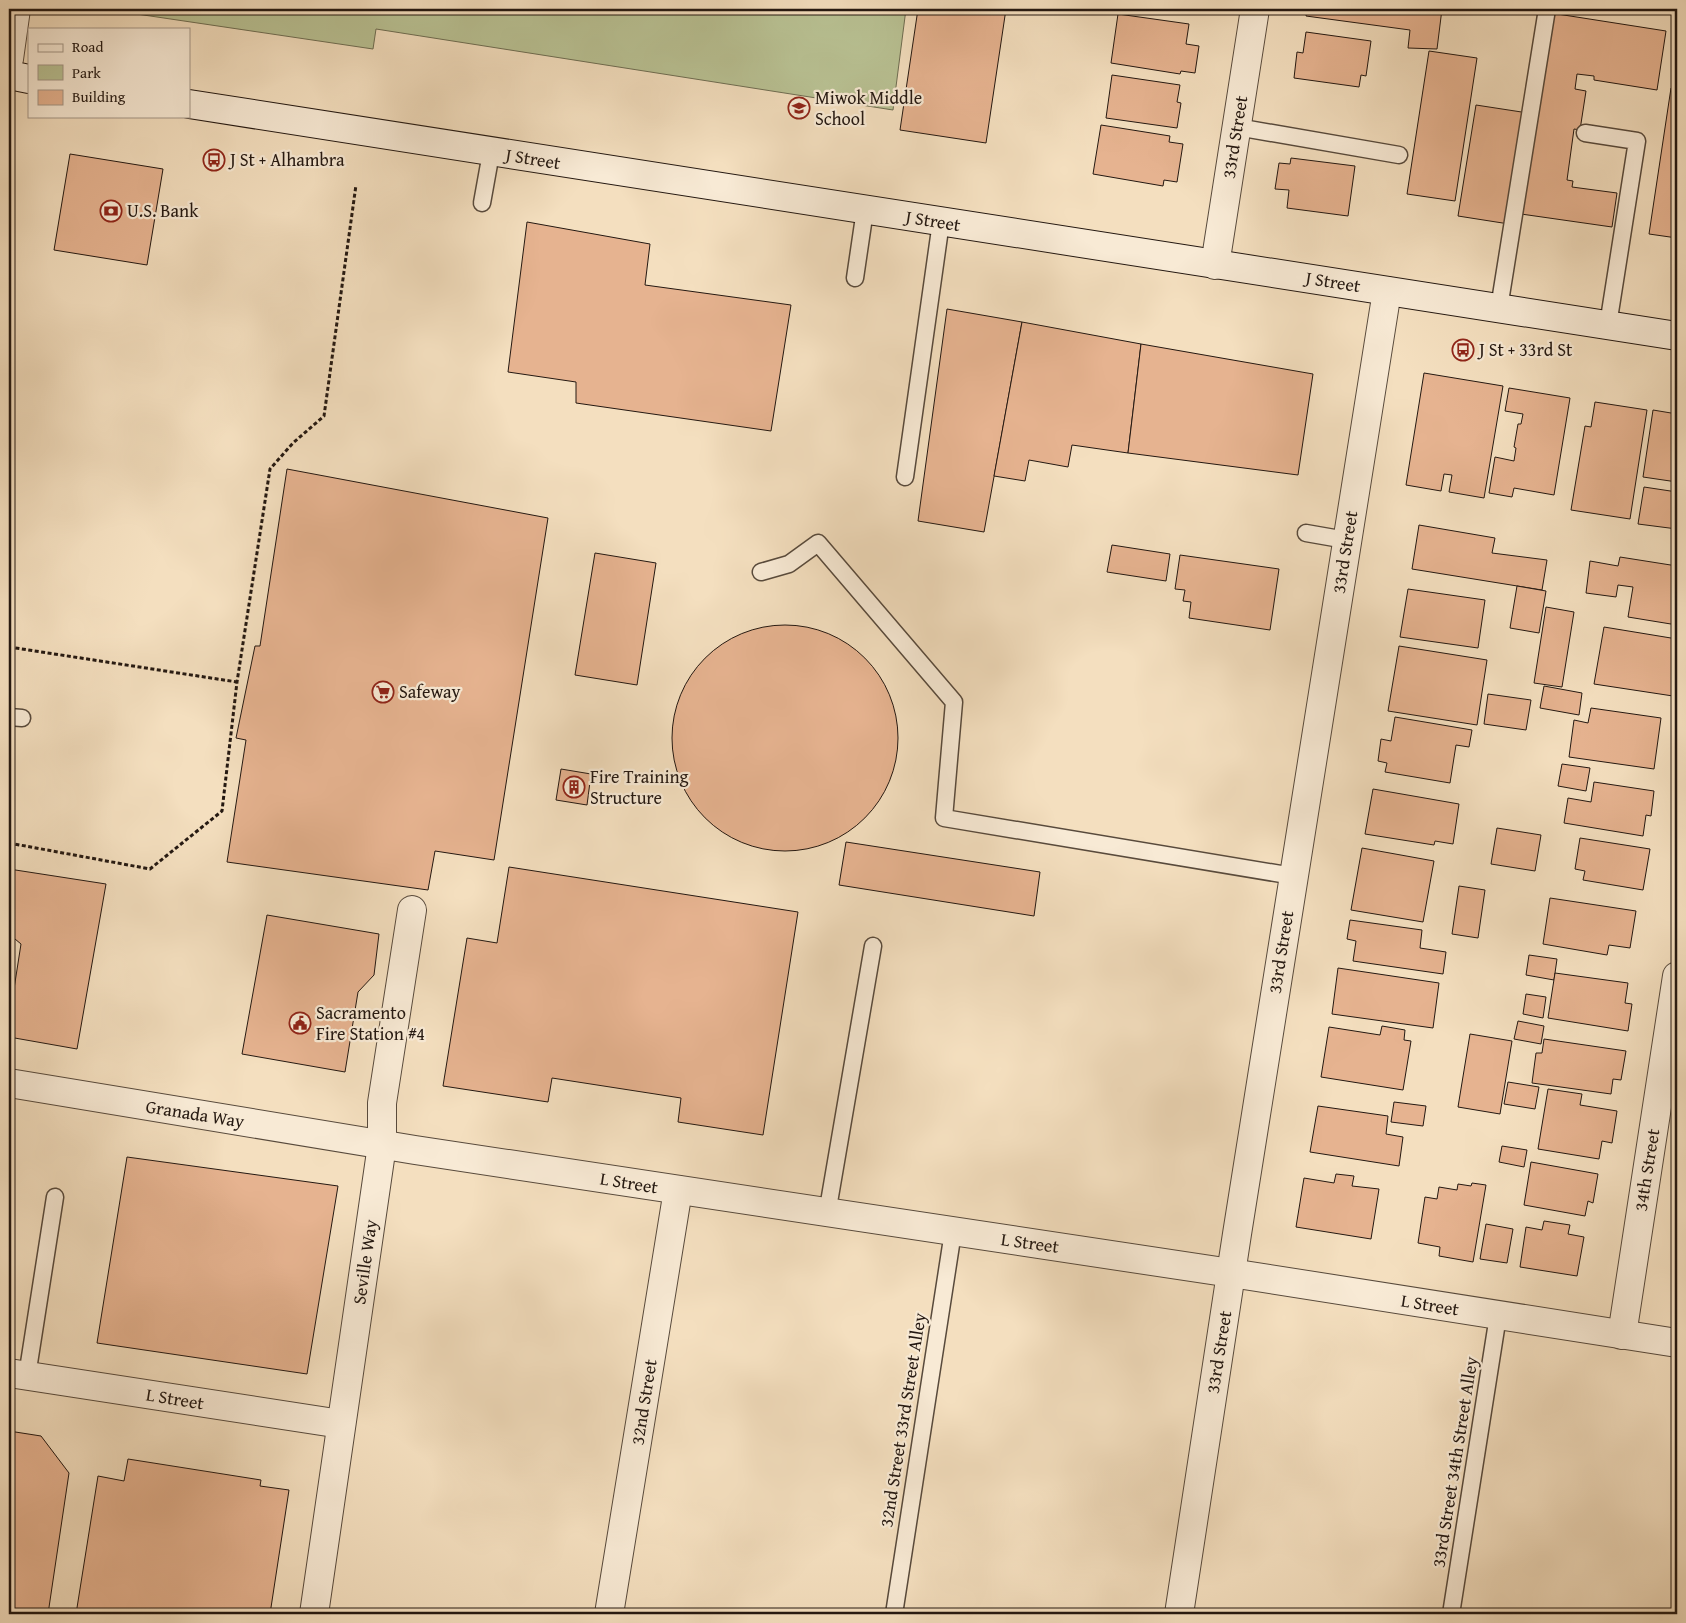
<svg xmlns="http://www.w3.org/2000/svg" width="1686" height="1623" viewBox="0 0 1686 1623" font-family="'Gentium Book Plus',serif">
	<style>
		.green { fill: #b9c294; stroke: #6e6d52 }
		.building { fill: #e6b390; stroke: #241811 }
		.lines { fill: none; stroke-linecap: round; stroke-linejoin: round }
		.service-casing { stroke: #584a3c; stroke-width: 19 }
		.minor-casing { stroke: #584a3c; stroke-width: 30 }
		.tertiary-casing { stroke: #584a3c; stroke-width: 30 }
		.secondary-casing { stroke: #241811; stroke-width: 30 }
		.path { stroke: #241811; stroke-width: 3; stroke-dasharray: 4 2.5; stroke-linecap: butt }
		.service { stroke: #f8ead5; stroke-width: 16 }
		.minor { stroke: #f8ead5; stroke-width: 28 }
		.tertiary { stroke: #f8ead5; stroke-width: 28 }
		.secondary { stroke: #f8ead5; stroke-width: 28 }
		.labels { text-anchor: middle; stroke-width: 4.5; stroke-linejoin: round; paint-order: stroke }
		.poi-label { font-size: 18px; fill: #241811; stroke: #f8ead5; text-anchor: start }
		.street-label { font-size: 18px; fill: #241811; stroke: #f8ead5 }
	</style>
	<rect width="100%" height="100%" fill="#f4dfbf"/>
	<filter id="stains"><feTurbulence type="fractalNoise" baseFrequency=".004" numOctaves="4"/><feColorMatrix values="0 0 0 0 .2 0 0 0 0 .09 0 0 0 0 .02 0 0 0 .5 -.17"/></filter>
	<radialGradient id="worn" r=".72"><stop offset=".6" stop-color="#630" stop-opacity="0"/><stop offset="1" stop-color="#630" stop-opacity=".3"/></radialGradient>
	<path class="green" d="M103,9H906L893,110L376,29L373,49Z"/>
	<g class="building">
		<path d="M918,9H1006L986,143L900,130Z"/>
		<path d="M1307,9H1442L1437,49L1408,48L1410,30L1306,16Z"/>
		<path d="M1551,13L1666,31L1657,90L1594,80V76L1577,74L1575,89L1586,91L1580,130L1574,129L1567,180L1573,181L1572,187L1617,193L1612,227L1521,214Z"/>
		<path d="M1118,14L1189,24L1186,44L1199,46L1195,73L1181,71L1180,74L1111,63Z"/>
		<path d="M1306,32L1371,41L1366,76L1361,75L1359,87L1294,78L1297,52L1303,53Z"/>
		<path d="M1429,51L1477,58L1455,201L1407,194Z"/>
		<path d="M1112,75L1180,85L1177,102L1181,103L1177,128L1106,118Z"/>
		<path d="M1671,88L1677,89V238L1649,234Z"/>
		<path d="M1476,105L1528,113L1509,224L1458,216Z"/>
		<path d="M1101,125L1170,136L1169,142L1183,144L1177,182L1164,180L1163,186L1093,174Z"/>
		<path d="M70,154L163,169L147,265L54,250Z"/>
		<path d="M1291,158L1355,166L1348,216L1287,208L1289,190L1275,189L1279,163L1290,164Z"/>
		<path d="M527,222L650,244L645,285L791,305L771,431L576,403V382L508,372Z"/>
		<path d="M947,309L1022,322L984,532L918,521Z"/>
		<path d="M1022,322L1141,344L1128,453L1072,445L1068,467L1029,460L1025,481L994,476Z"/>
		<path d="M1141,344L1313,374L1298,475L1128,453Z"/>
		<path d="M1424,373L1503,386L1484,498L1449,492L1452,475L1444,474L1441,491L1406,485Z"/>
		<path d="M1509,388L1570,398L1554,495L1514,488L1512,497L1489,493L1495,457L1514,461L1516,448L1514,447L1518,424H1521L1523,414L1505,411Z"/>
		<path d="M1595,402L1647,410L1630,519L1571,510L1585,426L1591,427Z"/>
		<path d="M1653,410L1677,414V482L1643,477Z"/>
		<path d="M287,469L548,518L494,860L435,851L428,890L227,862L246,740L236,738L255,646H260Z"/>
		<path d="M1644,487L1677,492V529L1638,524Z"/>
		<path d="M1419,525L1495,538L1492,553L1547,560L1542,590L1412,569Z"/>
		<path d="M1112,545L1170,554L1166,581L1107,572Z"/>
		<path d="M595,553L656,563L637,685L575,675Z"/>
		<path d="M1180,555L1279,569L1270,630L1189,618L1191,602L1183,601L1185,590L1175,589Z"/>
		<path d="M1620,557L1677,566V625L1628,617L1633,587L1618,585L1616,597L1586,593L1590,561L1618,566Z"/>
		<path d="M1517,586L1546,591L1539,633L1510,628Z"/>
		<path d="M1408,589L1485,600L1478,648L1400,637Z"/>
		<path d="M1546,607L1574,612L1562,687L1534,683Z"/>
		<circle cx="785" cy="738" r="113"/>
		<path d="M1604,627L1677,639V669L1673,696L1594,684Z"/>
		<path d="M1399,646L1487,660L1477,725L1388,711Z"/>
		<path d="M1544,686L1582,693L1579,715L1540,708Z"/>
		<path d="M1488,694L1531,700L1526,730L1484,724Z"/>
		<path d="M1591,708L1661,718L1654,769L1569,757L1574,720L1588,723Z"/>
		<path d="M1395,717L1472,730L1469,747L1456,745L1450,783L1385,772L1387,763L1378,761L1381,739L1391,741Z"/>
		<path d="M1562,764L1590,768L1586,791L1558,786Z"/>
		<path d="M561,769L591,774L587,805L556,800Z"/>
		<path d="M1594,782L1654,791L1651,816L1646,815L1643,836L1564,823L1568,798L1591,802Z"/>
		<path d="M1373,789L1459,804L1453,844L1435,841L1434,845L1365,834Z"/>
		<path d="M1497,828L1541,835L1535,871L1491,864Z"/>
		<path d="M1580,838L1650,849L1643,890L1583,880L1585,871L1575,869Z"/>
		<path d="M846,842L1040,872L1034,916L839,885Z"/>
		<path d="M1362,848L1434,861L1423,922L1351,910Z"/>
		<path d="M509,867L798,912L763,1135L678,1122L681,1098L552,1078L548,1102L443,1086L467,938L497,943Z"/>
		<path d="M9,869L106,884L77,1049L9,1037V1021L21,944L9,934Z"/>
		<path d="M1459,886L1485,890L1478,938L1452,934Z"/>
		<path d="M1550,898L1636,911L1630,948L1609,945L1607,955L1543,944Z"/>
		<path d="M267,915L379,934L374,975L358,992L345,1072L242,1054Z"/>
		<path d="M1350,920L1422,930L1420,948L1446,952L1443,974L1353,961L1356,941L1347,939Z"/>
		<path d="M1529,955L1557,959L1554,980L1526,975Z"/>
		<path d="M1338,968L1439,983L1433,1028L1332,1014Z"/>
		<path d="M1555,973L1628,983L1625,1003L1632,1004L1628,1031L1548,1018Z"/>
		<path d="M1526,994L1546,997L1543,1018L1523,1014Z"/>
		<path d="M1518,1021L1544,1026L1541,1044L1514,1039Z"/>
		<path d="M1382,1026L1405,1030L1404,1040L1411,1041L1403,1090L1321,1077L1329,1027L1380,1035Z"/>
		<path d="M1470,1034L1512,1041L1500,1114L1458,1107Z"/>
		<path d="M1544,1039L1626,1051L1621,1080L1613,1079L1611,1094L1532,1083L1536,1053H1542Z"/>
		<path d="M1508,1082L1539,1087L1535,1109L1504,1104Z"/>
		<path d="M1548,1089L1582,1094L1580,1105L1617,1111L1612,1143L1602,1141L1599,1159L1538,1149Z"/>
		<path d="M1394,1102L1426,1106L1423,1126L1391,1122Z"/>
		<path d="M1318,1106L1388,1116L1386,1134L1403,1137L1399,1166L1310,1152Z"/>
		<path d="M1502,1146L1527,1150L1524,1167L1499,1162Z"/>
		<path d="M127,1157L338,1186L307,1374L97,1343Z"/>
		<path d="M1531,1162L1598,1174L1593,1203L1588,1201L1585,1216L1524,1205Z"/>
		<path d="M1336,1174L1354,1176L1352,1186L1379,1189L1371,1239L1296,1227L1304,1178L1334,1183Z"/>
		<path d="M1472,1183L1486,1185L1473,1262L1439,1256L1440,1247L1418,1243L1425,1197L1437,1199L1439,1187L1457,1190L1458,1184L1471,1186Z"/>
		<path d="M1544,1221L1570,1225L1568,1234L1584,1237L1577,1276L1520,1267L1526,1227L1542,1230Z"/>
		<path d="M1486,1224L1513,1229L1507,1263L1480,1259Z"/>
		<path d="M9,1431L41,1436L69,1473L48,1614H9Z"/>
		<path d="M128,1459L261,1480L260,1486L289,1490L270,1614H76L98,1476L124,1481Z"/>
	</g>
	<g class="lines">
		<g class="service-casing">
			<g id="service">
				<path d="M1237,127L1399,155"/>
				<path d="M1585,133L1637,141L1608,325"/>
				<path d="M482,203L491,153"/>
				<path d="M855,278L865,210"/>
				<path d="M1499,308L1547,9"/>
				<path d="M905,477L941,222"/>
				<path d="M1306,533L1346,540"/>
				<path d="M761,572L789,564L818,543L954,702L944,818L1293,876"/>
				<path d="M9,717L22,718"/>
				<path d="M827,1214L873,946"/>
				<path d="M27,1376L55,1197"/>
				<path d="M894,1614L953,1232"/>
				<path d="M1451,1614L1498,1316"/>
			</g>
		</g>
		<g class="minor-casing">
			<g id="minor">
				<path d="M1215,265L1255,9"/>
				<path d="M9,1083L415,1150L1231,1273L1677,1343"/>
				<path d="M1622,1335L1677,976"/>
				<path d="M9,1373L341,1424"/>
				<path d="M314,1614L382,1145V1103L412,910"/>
				<path d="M609,1614L678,1190"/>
				<path d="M1179,1614L1237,1234L1387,291"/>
			</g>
		</g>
		<g class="tertiary-casing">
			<path id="tertiary" d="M9,59L16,9"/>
		</g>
		<g class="secondary-casing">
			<g id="secondary">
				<path d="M9,75L29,79"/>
				<path d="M189,104L1677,336"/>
			</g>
		</g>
		<g class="path">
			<path d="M9,647L237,682"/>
			<path d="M9,843L150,869L222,811L237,682L270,469L293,443L324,416L356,185"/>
		</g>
		<use href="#service" class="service"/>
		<use href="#minor" class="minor"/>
		<use href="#tertiary" class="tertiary"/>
		<use href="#secondary" class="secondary"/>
	</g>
	<defs>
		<g id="school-ring" transform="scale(1.125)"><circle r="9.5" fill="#f8ead5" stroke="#8f2418" stroke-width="1.5"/><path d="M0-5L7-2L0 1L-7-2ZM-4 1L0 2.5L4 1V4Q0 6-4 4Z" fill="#8f2418"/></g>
		<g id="bus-ring" transform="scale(1.125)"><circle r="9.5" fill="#f8ead5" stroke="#8f2418" stroke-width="1.5"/><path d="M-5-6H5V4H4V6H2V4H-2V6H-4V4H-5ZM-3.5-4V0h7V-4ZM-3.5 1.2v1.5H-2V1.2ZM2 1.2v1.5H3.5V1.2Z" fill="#8f2418"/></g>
		<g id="bank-ring" transform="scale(1.125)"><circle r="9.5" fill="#f8ead5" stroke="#8f2418" stroke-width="1.5"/><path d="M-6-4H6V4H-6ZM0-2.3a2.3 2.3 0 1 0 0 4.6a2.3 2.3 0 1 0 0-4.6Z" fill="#8f2418"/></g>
		<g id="supermarket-ring" transform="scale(1.125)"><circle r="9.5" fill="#f8ead5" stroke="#8f2418" stroke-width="1.5"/><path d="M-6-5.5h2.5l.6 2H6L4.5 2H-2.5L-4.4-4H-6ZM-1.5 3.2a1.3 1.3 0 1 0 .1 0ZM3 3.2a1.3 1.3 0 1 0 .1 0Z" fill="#8f2418"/></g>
		<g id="building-ring" transform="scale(1.125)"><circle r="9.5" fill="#f8ead5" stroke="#8f2418" stroke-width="1.5"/><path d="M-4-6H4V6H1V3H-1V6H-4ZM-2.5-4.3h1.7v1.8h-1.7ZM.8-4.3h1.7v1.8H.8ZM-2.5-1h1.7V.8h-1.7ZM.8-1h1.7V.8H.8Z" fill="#8f2418"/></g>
		<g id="civic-ring" transform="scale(1.125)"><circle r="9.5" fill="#f8ead5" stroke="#8f2418" stroke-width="1.5"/><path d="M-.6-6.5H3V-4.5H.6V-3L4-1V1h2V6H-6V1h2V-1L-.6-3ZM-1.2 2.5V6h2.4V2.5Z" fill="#8f2418"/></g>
	</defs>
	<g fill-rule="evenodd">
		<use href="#school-ring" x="799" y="108"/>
		<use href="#bus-ring" x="214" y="160"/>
		<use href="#bank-ring" x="111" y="211"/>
		<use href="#bus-ring" x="1463" y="350"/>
		<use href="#supermarket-ring" x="383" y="692"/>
		<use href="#building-ring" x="574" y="787"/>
		<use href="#civic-ring" x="300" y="1023"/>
	</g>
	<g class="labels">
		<g class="poi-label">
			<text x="815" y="104">Miwok Middle<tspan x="815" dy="21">School</tspan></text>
			<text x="230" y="166">J St + Alhambra</text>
			<text x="127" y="217">U.S. Bank</text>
			<text x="1479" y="356">J St + 33rd St</text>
			<text x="399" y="698">Safeway</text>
			<text x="590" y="783">Fire Training<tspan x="590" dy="21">Structure</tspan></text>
			<text x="316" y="1019">Sacramento<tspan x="316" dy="21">Fire Station #4</tspan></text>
		</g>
		<g class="street-label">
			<text transform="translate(1235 137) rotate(-81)" y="6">33rd Street</text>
			<text transform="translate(533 159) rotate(9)" y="6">J Street</text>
			<text transform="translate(933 221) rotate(9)" y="6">J Street</text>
			<text transform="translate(1333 282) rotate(9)" y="6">J Street</text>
			<text transform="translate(1345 552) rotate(-81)" y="6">33rd Street</text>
			<text transform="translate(1281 952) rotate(-81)" y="6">33rd Street</text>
			<text transform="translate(195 1114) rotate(9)" y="6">Granada Way</text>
			<text transform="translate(1647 1170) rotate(-81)" y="6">34th Street</text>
			<text transform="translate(629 1183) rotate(9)" y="6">L Street</text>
			<text transform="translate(1030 1243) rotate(8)" y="6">L Street</text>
			<text transform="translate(365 1262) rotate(-82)" y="6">Seville Way</text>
			<text transform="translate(1430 1305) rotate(9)" y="6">L Street</text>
			<text transform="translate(1219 1352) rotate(-81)" y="6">33rd Street</text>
			<text transform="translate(175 1399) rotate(9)" y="6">L Street</text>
			<text transform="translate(644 1402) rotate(-81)" y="6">32nd Street</text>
			<text transform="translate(903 1420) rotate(-81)" y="6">32nd Street 33rd Street Alley</text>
			<text transform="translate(1455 1462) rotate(-81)" y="6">33rd Street 34th Street Alley</text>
		</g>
	</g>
	<rect width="1686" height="1623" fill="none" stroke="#f4dfbf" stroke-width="30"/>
	<rect x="10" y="10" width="1666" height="1603" fill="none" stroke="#241811" stroke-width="2.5"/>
	<rect x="15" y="15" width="1656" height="1593" fill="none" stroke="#241811"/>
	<rect x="28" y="28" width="162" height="90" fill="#f8ead5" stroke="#a39687"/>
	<rect x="38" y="44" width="25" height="8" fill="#f8ead5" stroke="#a39687"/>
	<text x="72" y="52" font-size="15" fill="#241811">Road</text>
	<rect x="38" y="65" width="25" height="15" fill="#b9c294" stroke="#a39687"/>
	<text x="72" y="78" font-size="15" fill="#241811">Park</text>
	<rect x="38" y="90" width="25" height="15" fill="#e6b390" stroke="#a39687"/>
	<text x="72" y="102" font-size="15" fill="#241811">Building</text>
	<rect width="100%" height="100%" filter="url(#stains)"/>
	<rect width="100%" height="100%" fill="url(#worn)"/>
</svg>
